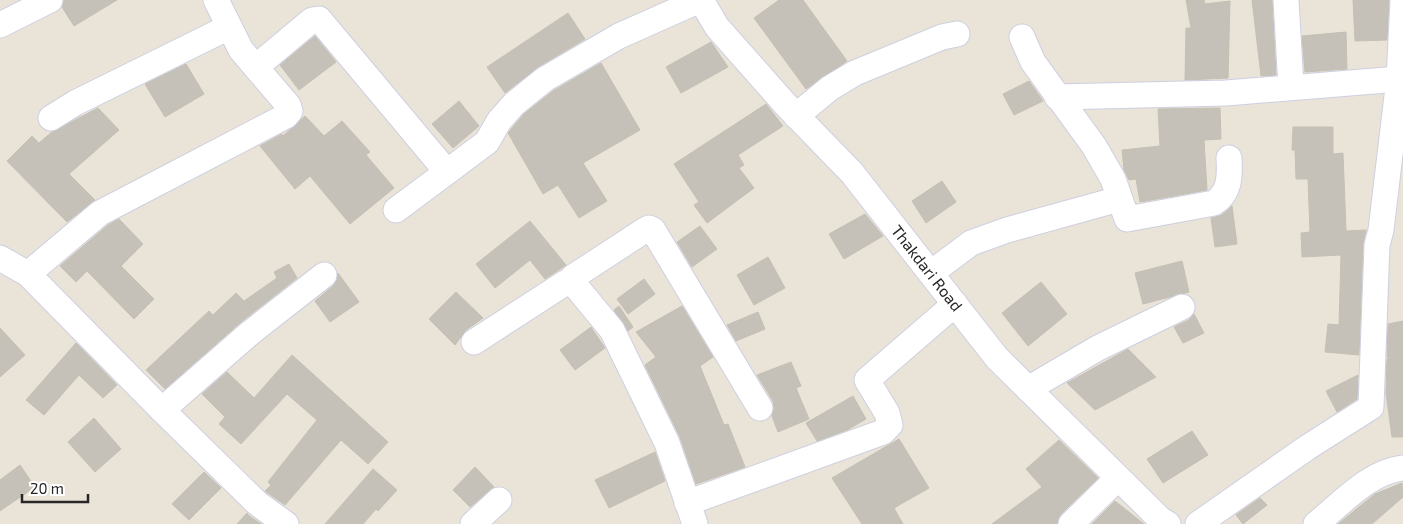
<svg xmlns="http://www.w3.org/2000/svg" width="1403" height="524" viewBox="0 0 1403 524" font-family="'Exo 2',sans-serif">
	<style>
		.building { fill: #c5c1b8; stroke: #c4c0b3 }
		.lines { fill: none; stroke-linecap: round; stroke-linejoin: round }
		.minor-casing { stroke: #cecfe0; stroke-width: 27 }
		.minor { stroke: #fff; stroke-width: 25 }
		.labels { text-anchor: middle; stroke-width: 4.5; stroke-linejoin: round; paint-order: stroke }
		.street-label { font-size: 16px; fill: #272727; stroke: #fff }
	</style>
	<rect width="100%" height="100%" fill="#eae4d8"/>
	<g class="building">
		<path d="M64,0H117L74,26L62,7Z"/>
		<path d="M779,0H803L847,61L806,89L754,18Z"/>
		<path d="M1186,0H1204L1205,4L1230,1L1228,78L1185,80L1186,28H1191Z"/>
		<path d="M1252,0H1272L1276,75L1261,76Z"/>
		<path d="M1353,0H1389L1387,40L1355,41Z"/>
		<path d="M568,13L585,39L538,67L505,93L487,67Z"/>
		<path d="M1346,32L1347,69L1305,72L1302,36Z"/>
		<path d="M315,36L336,62L299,90L280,65Z"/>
		<path d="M711,42L728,67L681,93L666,67Z"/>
		<path d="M601,63L640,130L583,163L607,201L579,218L558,185L543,194L508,133L524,114L553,91Z"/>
		<path d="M186,64L204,94L165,117L145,84Z"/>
		<path d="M1029,81L1043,101L1014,115L1003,94Z"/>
		<path d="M459,101L479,126L453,148L432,124Z"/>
		<path d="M766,104L783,126L738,155L744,165L739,168L754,188L707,223L694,205L699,202L674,164Z"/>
		<path d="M98,108L119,130L69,174L95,200L67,222L7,161L32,136L39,143L52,132Z"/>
		<path d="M1220,108L1221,139L1204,140L1207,190L1140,202L1136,179L1129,180L1124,170L1122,150L1160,146L1158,109Z"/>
		<path d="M305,116L324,136L342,121L370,152L366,155L394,188L350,224L310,176L295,189L260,146L282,134L283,136Z"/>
		<path d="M1293,127H1333V154L1343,153L1346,231L1366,230L1363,244L1359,355L1325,352L1328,324L1339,325L1341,255L1302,257L1301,233L1310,232L1308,179H1296L1295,150H1292Z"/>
		<path d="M942,181L956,202L926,223L912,201Z"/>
		<path d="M1232,206L1237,244L1215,247L1211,218L1222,215Z"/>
		<path d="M865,214L883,236L844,259L829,234Z"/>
		<path d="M119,219L143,244L121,266L154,299L134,319L87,271L76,282L60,266L108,225Z"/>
		<path d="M530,221L566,265L545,279L530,260L495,288L476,264Z"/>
		<path d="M700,226L717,249L692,267L677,242Z"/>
		<path d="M768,257L785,288L754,305L737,275Z"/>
		<path d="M1182,261L1189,292L1143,304L1135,273Z"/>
		<path d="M289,264L297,278L241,322L165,389L146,370L209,311L213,315L236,293L244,301L277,278L274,272Z"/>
		<path d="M338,273L359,302L330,322L315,301L333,286L337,280Z"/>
		<path d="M644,279L655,294L628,314L617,299Z"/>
		<path d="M1041,282L1067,314L1028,346L1002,313Z"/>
		<path d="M456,292L483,318L466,330L455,345L429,319Z"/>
		<path d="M619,306L633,327L628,331L614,310Z"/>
		<path d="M682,306L713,357L700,366L724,425L728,424L745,467L696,484L680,437L645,365L656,357L636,332Z"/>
		<path d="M758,312L765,329L736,341L727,325Z"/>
		<path d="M1194,314L1204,333L1183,343L1174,327L1189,320Z"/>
		<path d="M1403,321V437H1392L1386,393L1387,359L1390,358L1387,357L1388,324Z"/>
		<path d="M591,327L605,348L575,370L560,350Z"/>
		<path d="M0,328L25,355L0,377Z"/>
		<path d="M76,343L117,385L103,398L79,375L44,415L26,400Z"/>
		<path d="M1128,349L1156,377L1095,410L1067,383Z"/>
		<path d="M292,355L388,442L368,464L341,440L285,505L265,491L271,485L268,482L317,420L287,394L241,444L219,424L225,417L202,394L227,372L254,398Z"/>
		<path d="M791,362L801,386L796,388L809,419L778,432L772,416L774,408L773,401L757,375Z"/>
		<path d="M1358,375L1357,399L1337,412L1326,391Z"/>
		<path d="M853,396L866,419L847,430L817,441L806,423Z"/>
		<path d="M94,418L121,449L95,472L68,442Z"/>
		<path d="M1192,431L1208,455L1163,483L1147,459Z"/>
		<path d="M899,439L929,488L894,508L903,524H862L832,478Z"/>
		<path d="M1059,440L1098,478L1061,514L1057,524H992L1042,487L1026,469Z"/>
		<path d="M655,452L665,481L609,508L595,480Z"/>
		<path d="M20,465L35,487L0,511V480Z"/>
		<path d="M475,467L494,487L470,507L453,490Z"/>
		<path d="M373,469L397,490L378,511L376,509L363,524H325Z"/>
		<path d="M204,472L221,488L189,520L172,504Z"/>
		<path d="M1402,483L1403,497L1372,524H1338L1375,494Z"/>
		<path d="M1260,498L1267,505L1243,524L1236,515Z"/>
		<path d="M1115,501L1144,524H1092Z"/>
		<path d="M247,513L248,515L261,524H237Z"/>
	</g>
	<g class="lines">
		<g class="minor-casing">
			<g id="minor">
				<path d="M701,0L717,27L786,105L852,173L997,358L1160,519L1168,524"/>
				<path d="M1286,0L1291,87"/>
				<path d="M0,25L50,0"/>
				<path d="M1022,37L1033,62L1094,146L1113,179L1127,219L1214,203C1230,193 1230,176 1229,158"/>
				<path d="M256,67L312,20L319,19L447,172"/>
				<path d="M1057,97L1226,93L1399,79"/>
				<path d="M796,116L830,88L855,73L942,37L957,34"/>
				<path d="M51,118L75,103L229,27"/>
				<path d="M396,210L487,142L499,121L514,104L545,79L619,36L700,0"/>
				<path d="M0,258L28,274L162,410L257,503L286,524"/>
				<path d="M931,273L971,243L1007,230L1119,199"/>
				<path d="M28,274L100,213L286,116L290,111L288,105L241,50L216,0"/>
				<path d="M569,282L573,277L645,230L649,228L653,230L760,408"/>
				<path d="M474,342L565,283L574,284L612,330L667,443L695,524"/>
				<path d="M1028,389L1098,348L1182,307"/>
				<path d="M162,410L250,333L324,275"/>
				<path d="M687,503L883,432L890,425L887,413L867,380L955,304"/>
				<path d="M473,524L499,500"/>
				<path d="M1071,524L1118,478"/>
				<path d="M1198,524L1308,447L1371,407L1377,245L1381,230L1399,79L1403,0"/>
				<path d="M1316,524C1342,503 1369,472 1403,468"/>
			</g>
		</g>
		<use href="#minor" class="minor"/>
	</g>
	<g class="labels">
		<g class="street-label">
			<text transform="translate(927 268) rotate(52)" y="6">Thakdari Road</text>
		</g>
	</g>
	<path d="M22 494v8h66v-8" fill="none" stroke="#272727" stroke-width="2.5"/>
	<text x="30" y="494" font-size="15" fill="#272727" stroke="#ffffff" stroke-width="4" paint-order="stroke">20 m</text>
</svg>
